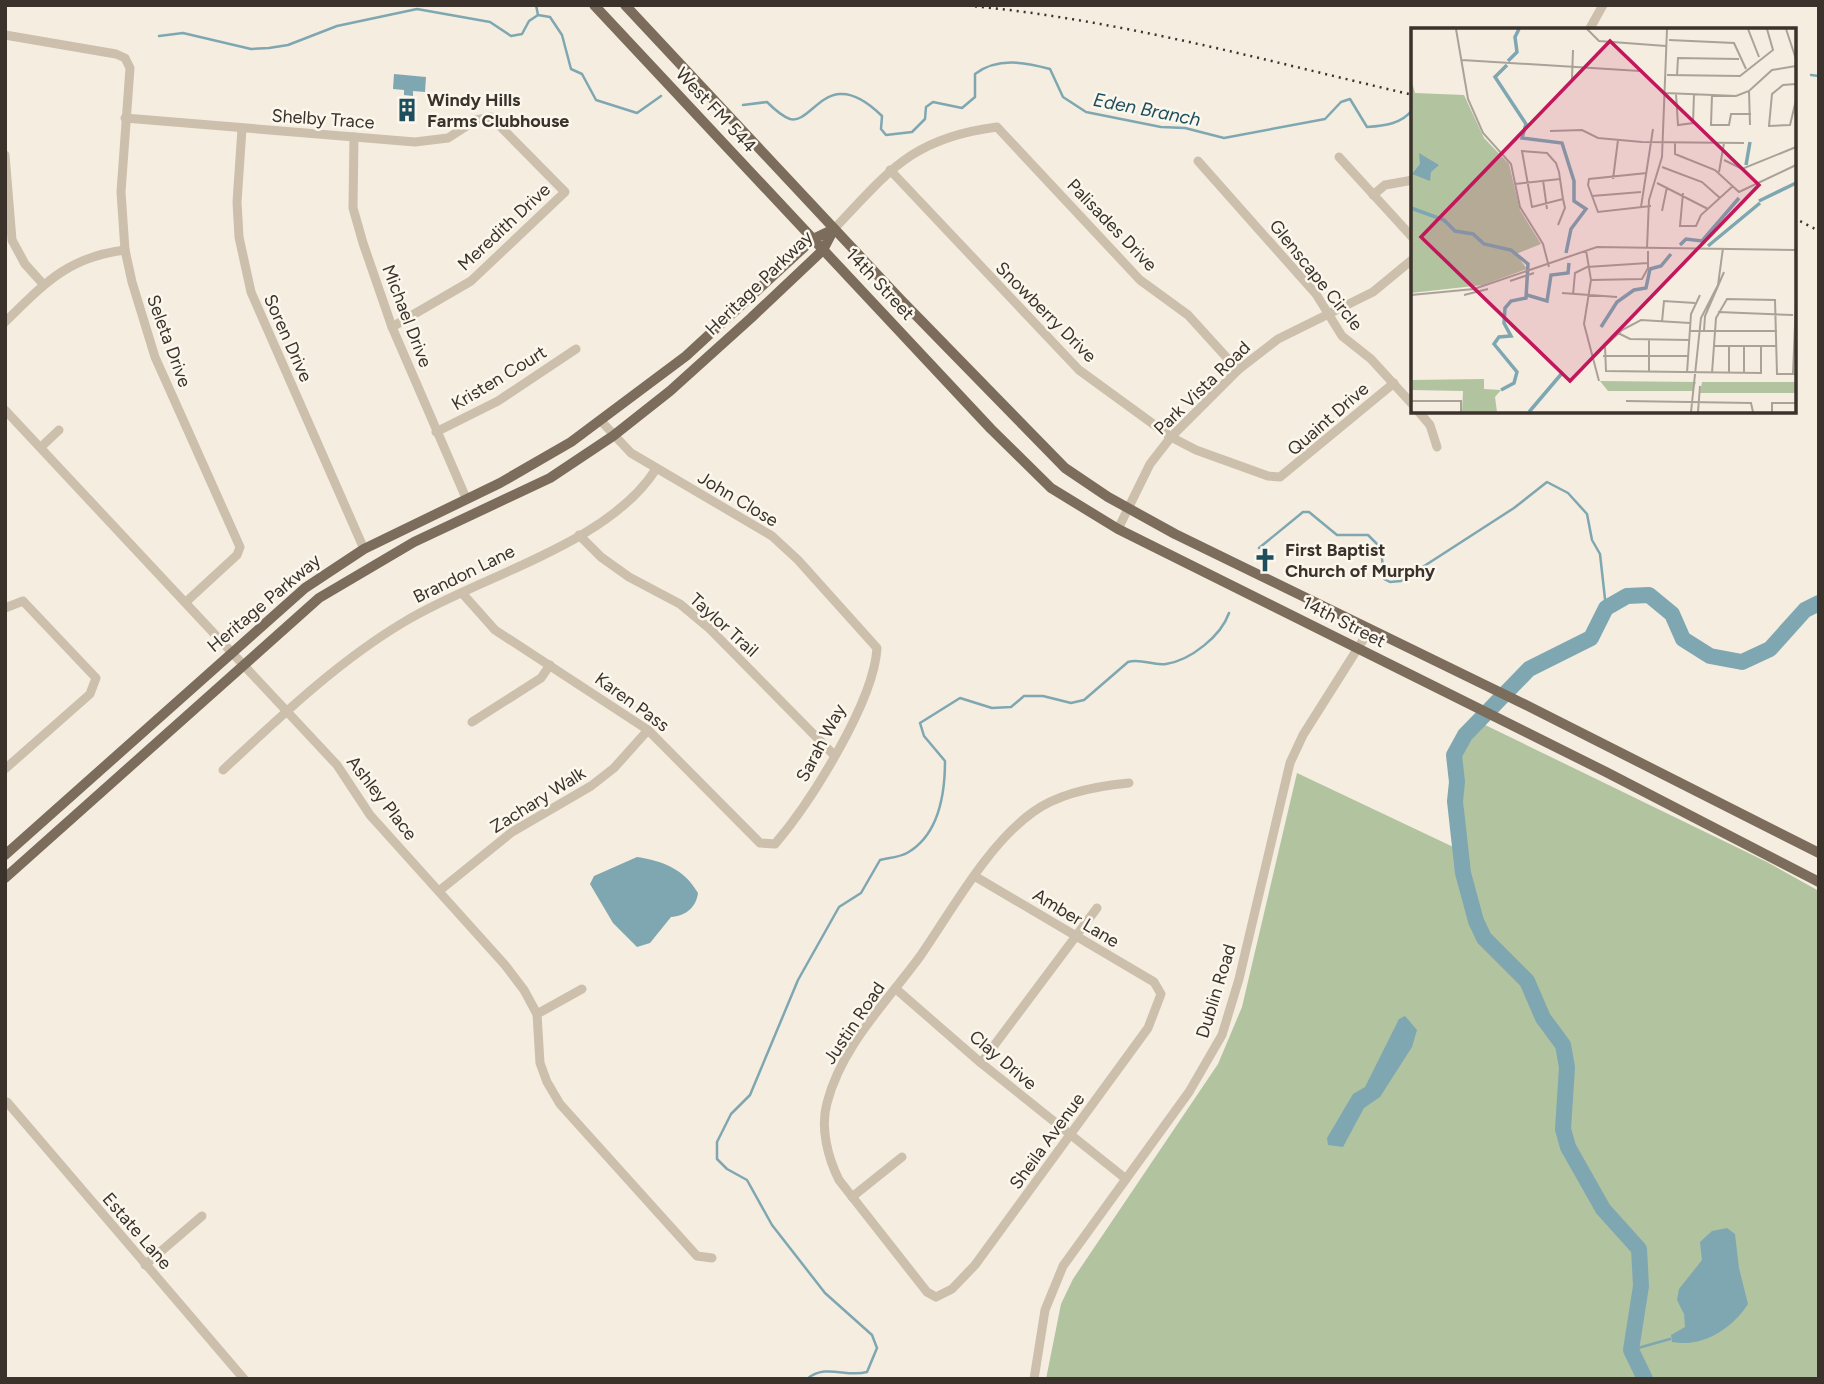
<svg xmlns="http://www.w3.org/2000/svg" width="1824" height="1384" viewBox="0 0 1824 1384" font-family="Figtree,sans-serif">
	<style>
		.green { fill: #b2c3a0 }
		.water { fill: #7fa7b1 }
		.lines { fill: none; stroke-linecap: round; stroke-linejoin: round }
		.stream { stroke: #7fa7b1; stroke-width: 2.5 }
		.river { stroke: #7fa7b1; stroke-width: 16 }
		.minor { stroke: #ccbfab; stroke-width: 9 }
		.major { stroke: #7c6c5c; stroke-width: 10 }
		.rail { stroke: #3a322b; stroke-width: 2.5; stroke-dasharray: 2 5; stroke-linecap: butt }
		.labels { text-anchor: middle; stroke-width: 5; stroke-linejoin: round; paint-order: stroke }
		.poi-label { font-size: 18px; font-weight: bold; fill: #3a322b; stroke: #fbf7ed; text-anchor: start }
		.street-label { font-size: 18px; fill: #3a322b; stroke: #fbf7ed }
		.water-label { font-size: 19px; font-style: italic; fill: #1f4f5d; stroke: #fbf7ed }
		.inset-river { fill: none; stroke: #7fa7b1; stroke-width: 3.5 }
		.inset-road { fill: none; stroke: #aaa298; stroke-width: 2 }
		.view { fill: #c2185b; fill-opacity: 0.15; stroke: #c2185b; stroke-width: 3.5 }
		.inset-edge { fill: none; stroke: #3a322b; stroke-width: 3.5 }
	</style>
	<rect width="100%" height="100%" fill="#f4ede0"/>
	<path class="green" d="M1481,723L1767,862L1819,891V1379H1046L1061,1304L1073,1279L1218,1064L1242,1007L1297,773L1466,853L1460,750Z"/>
	<g class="water">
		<path d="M394,74L426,77L425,92L413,91V96L404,95V90L393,89Z"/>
		<path d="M637,857C663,861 684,869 698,893C696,908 685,916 671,917L650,943L637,947L613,923L590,884L594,876Z"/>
		<path d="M1405,1016L1417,1030L1412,1047L1380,1097L1364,1108L1343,1147L1328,1145L1327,1138L1353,1094L1365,1087L1399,1019Z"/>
		<path d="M1727,1228L1735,1234L1739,1268L1748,1304C1732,1329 1702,1348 1672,1342L1671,1335L1685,1327L1684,1314L1677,1300L1679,1289L1702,1260L1700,1242L1712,1231Z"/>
	</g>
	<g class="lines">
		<g class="stream">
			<path d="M536,5L538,15"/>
			<path d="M159,36L183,33L251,49L269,48L288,45L337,26L417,9L490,22L511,36L522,34L529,21L538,15L550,17L562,35L571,69L582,74L596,100L637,113L661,96"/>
			<path d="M1811,75L1819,76"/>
			<path d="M743,105L767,102C773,108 781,116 790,119C814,125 827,62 882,116L881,129L886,135L912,132L925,119L926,107L933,102L962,108L975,97V74C997,57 1025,62 1050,69L1063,97L1086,112L1161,127L1185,128L1224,138L1325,119L1341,102L1350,99L1367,127C1384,126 1402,124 1413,109"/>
			<path d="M1259,548L1303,512H1309L1337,535H1368L1381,548L1384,579L1390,582L1401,581L1514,508L1547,482L1568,493L1587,514L1592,540L1600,554L1606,608"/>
			<path d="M1631,1350L1670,1339"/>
			<path d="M807,1379C826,1363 846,1378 867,1372L877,1348L872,1335L825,1293L772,1225L747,1180L727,1169L717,1159V1142L731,1114L750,1095L798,980L839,907L861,893L880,860C888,858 900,857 907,853C939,835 945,795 945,761L924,736L920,723L960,698L992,708L1011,707L1024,696H1043L1071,703L1084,700L1128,662C1141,658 1153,666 1166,664C1191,660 1221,636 1229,613"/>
		</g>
		<path class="river" d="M1645,1379L1631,1350L1641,1286L1639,1249L1603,1209L1568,1147L1563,1129L1567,1067L1563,1045L1543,1018L1527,981L1484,938L1476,921L1463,873L1455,801L1457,782L1454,755L1465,735L1529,669L1591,638L1606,608L1627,596L1649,595L1672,614L1683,639L1710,656L1742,662L1770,649L1805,610L1819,603"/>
		<g class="minor">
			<path d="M1589,30L1603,5"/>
			<path d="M5,35L116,54L125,58L130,68L121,192L125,250L132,282L155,357L240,547L237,555L187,601"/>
			<path d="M125,118L415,142L448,138L476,120L491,117L565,192L471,281L392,327"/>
			<path d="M242,129L237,202L239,237L251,292L364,549"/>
			<path d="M354,137L353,208L363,243L392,327L466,498"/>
			<path d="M5,155L12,240L25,264L43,284"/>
			<path d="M1339,157L1413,238"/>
			<path d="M1198,161L1316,294L1342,336L1371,359L1413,405"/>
			<path d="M890,170L1079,370L1171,437L1196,450L1268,476L1280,477L1394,383"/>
			<path d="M1373,195L1385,185L1413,180"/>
			<path d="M834,229C890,170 912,138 997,127L1140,280L1188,315L1238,370"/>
			<path d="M5,322C45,283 68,257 125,250"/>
			<path d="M5,410L337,765L370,815L505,965L524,990L537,1014L540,1063L547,1082L560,1104L697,1256L712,1258"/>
			<path d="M1418,411L1430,425L1437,447"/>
			<path d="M436,432L498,401L576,349"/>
			<path d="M41,447L59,430"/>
			<path d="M1118,529L1150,464L1171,437L1238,370L1278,339L1373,292L1413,259"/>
			<path d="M579,535L601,557L629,577L680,604L710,629L834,755"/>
			<path d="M462,593L495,630L648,730L760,843L775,844C810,803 874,702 877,648L798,560L772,536L631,453L601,421"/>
			<path d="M5,608L23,601L96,678L90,694L5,769"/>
			<path d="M472,722L541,678L550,665"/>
			<path d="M223,770C280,717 337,662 404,622C479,576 608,545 656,469"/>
			<path d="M976,877L1154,982L1161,994L1148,1028L975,1265L952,1289L936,1297L927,1292L839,1180C828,1158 820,1128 827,1103C842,1045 887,1002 921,955C952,910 988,844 1033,812C1059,793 1097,786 1129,783"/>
			<path d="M439,891L512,832L591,786L614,768L648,730"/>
			<path d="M896,989L981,1063L1126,1179"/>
			<path d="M537,1014L582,989"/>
			<path d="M981,1063L1097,908"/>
			<path d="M7,1102L244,1379"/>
			<path d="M852,1197L902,1157"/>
			<path d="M145,1265L202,1216"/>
			<path d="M1034,1379L1045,1310L1063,1266L1189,1092L1222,1035L1239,979L1290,763L1303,735L1370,629"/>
		</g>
		<g class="major">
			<path d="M594,5L991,429L1051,488L1118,529L1606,772L1819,882"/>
			<path d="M625,5L900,299L1065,468L1108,497L1175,534L1524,704L1819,853"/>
			<path d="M5,855L305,588L364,549L500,483L571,442L686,356L813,239L834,229"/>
			<path d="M5,878L319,598L414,542L550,478L613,436L670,391L751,318L823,250L834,229"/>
		</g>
		<g class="rail">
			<path d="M961,5C1114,18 1263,60 1413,95"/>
			<path d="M1794,218L1819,231"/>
		</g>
	</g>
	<defs>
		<g id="building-bare" transform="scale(1.89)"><path d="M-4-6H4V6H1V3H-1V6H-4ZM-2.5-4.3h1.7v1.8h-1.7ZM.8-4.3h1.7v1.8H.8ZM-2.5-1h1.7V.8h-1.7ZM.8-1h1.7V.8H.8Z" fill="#1f4f5d" stroke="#fbf7ed" stroke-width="2.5" paint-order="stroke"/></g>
		<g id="church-bare" transform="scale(1.89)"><path d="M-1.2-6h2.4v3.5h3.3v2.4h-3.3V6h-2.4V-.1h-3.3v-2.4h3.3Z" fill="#1f4f5d" stroke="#fbf7ed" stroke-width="2.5" paint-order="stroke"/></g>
	</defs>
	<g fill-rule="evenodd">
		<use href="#building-bare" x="407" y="110"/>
		<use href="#church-bare" x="1265" y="560"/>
	</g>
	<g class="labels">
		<g class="poi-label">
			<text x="427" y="106">Windy Hills<tspan x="427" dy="21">Farms Clubhouse</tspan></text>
			<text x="1285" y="556">First Baptist<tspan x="1285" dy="21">Church of Murphy</tspan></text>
		</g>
		<g class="street-label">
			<text transform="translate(716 110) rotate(47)" y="6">West FM 544</text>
			<text transform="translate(323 119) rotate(4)" y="6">Shelby Trace</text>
			<text transform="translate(1112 225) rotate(46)" y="6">Palisades Drive</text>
			<text transform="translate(504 227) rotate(-43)" y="6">Meredith Drive</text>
			<text transform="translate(1316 275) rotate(51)" y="6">Glenscape Circle</text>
			<text transform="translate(759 283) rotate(-44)" y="6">Heritage Parkway</text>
			<text transform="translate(880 284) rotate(47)" y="6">14th Street</text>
			<text transform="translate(1046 312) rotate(45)" y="6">Snowberry Drive</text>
			<text transform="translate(407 316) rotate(69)" y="6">Michael Drive</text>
			<text transform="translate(288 338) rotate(66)" y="6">Soren Drive</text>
			<text transform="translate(169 341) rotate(70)" y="6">Seleta Drive</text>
			<text transform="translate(499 378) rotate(-31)" y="6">Kristen Court</text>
			<text transform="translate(1202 388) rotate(-44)" y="6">Park Vista Road</text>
			<text transform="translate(1328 419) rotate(-41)" y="6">Quaint Drive</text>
			<text transform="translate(738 499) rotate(31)" y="6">John Close</text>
			<text transform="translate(464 574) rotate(-26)" y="6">Brandon Lane</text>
			<text transform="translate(264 603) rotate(-40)" y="6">Heritage Parkway</text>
			<text transform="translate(1344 622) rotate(27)" y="6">14th Street</text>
			<text transform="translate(724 625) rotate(42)" y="6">Taylor Trail</text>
			<text transform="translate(632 702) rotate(36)" y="6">Karen Pass</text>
			<text transform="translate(821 743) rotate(-62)" y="6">Sarah Way</text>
			<text transform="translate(382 798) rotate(52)" y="6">Ashley Place</text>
			<text transform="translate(538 800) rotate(-32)" y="6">Zachary Walk</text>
			<text transform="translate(1076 918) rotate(31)" y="6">Amber Lane</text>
			<text transform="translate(1216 991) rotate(-73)" y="6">Dublin Road</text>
			<text transform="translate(854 1023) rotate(-56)" y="6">Justin Road</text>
			<text transform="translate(1003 1060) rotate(40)" y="6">Clay Drive</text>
			<text transform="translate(1047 1141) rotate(-54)" y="6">Sheila Avenue</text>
			<text transform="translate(137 1231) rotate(49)" y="6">Estate Lane</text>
		</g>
		<g class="water-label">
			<text transform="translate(1147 109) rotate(11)" y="7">Eden Branch</text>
		</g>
	</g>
	<g transform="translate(1411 28)">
		<rect width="385" height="385" fill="#f4ede0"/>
		<path d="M0,51L4,65L53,67L73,110L98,136L109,182L130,216L105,226L116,241L72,257L0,265ZM73,351V361L90,362L84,369L86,384H51L52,363L0,362V352ZM189,353L285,354L282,363H197ZM291,354H385V365H289Z" fill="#b2c3a0"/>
		<path d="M8,125L28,137L20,144L19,153L1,146L9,136Z" fill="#7fa7b1"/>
		<path class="inset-river" d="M97,33L106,24L104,9L108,1M96,37L84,49L115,96L111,110L151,115L163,153V173L175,181L160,201L155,225M335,137L339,114M348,173L385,155M0,180L33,192L44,203L62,206L73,216L100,222L117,236L115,270L100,273L94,280L93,295L100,308L88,309L83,316L106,344L103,355L90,362M269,217L275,211L291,213L328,170M297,218L349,175M116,267L136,273L140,247L157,245L158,235M190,299L206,274L223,262L235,260L239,241L250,238L260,226M118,384L152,344"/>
		<path class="inset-road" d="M45,1L57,71L72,105L100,136L109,179L132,216L138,239M176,1L188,13L255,18M337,1L348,29M375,1L385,31M258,12L323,15L335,41M51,32L229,43M256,47L329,48L362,22L356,1M266,48L267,30L328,31M161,51L162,22M385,56L372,57L361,66L358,98L379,97L385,72M338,63L339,97M254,65L325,68L338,63L361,42L385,38M265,66L267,97L282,95L283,66M301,67L300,97H318L320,86H340M139,103L171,102L187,110L231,114L333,115M264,115V126L304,142L328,164L385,137M313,132L331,141L385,119M251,139L291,154L309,170M308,144L313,115M236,145L178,151L177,157L187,184L240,178M202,151L207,112M132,152L136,181M246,155L297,181M104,156L149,151M272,165L269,198H285L290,187L322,158M181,168L230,164M230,179L242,101M251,183L256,159M147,197L154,180L152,171L149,151L148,144L145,135L136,125L111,123L121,179L152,171M236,220L238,172L251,129L256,1M175,222L180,252L173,296L188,353M180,252L231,251L237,240V223M99,253L123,245M151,265L206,269M0,267L63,261L186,219L385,222M53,267L77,261M162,267L164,245L176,239L237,235M307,284L382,287M251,294L253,273L284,275M279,295L230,292L211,302L194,318L195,343L350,345V318M279,303H366M293,303L294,288L313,244M207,305L219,311L278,312M238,312V345M302,318H366M192,328H277M276,345L280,286L289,267M301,345L305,290L316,271L364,272L366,346H385M318,345V318M333,345V319M382,346L385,273M0,373H50V384M215,373L340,375L342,384M280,384L290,290L307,257L312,220M287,384L289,358M361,384V375H385"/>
		<path class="view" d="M199,13L348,157L159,353L10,209Z"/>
		<rect width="385" height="385" class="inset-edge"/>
	</g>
	<rect width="1824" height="1384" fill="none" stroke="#3a322b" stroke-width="14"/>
</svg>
